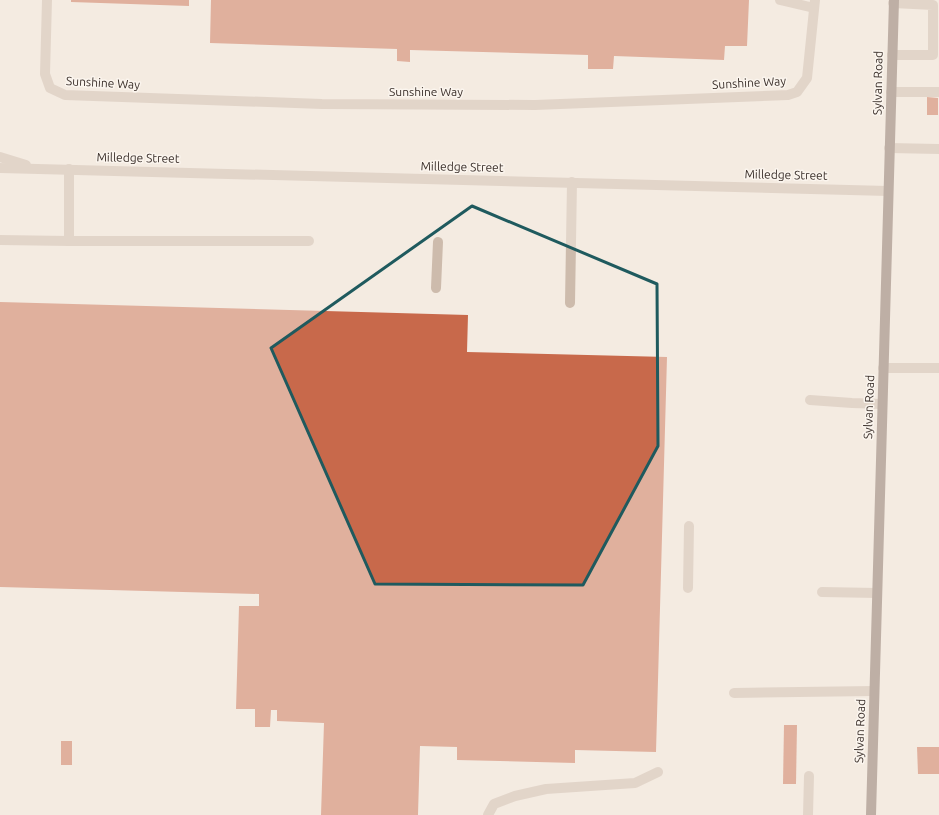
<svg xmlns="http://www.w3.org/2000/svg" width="939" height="815" viewBox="0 0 939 815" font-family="Ubuntu,sans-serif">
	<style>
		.building { fill: #c8694b }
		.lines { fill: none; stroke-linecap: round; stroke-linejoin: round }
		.minor { stroke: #cdbbac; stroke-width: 10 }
		.major { stroke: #7d675c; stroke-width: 10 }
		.marked { fill: none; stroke: #1f5a5e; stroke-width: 3; stroke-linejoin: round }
		.labels { text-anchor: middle; stroke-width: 3; stroke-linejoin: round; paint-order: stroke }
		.street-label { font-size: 12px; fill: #3b302b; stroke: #fbf5ee }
	</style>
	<rect width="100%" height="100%" fill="#f4ebe1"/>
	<g class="building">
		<path d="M71,0H189V6L71,2Z"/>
		<path d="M211,0H749L747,46H725L724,60L614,56L613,69H588V55L410,50V62L397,61V49L210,43Z"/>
		<path d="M927,97L938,98V115H927Z"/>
		<path d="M0,302L468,315L467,352L667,357L656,752L575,750V763L457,760V747L420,746L418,815H321L324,723L277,721V710H271L270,727H255V709H236L239,606H259V594L0,587Z"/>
		<path d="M784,725H797L796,784H783Z"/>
		<rect x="61" y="741" width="11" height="24"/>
		<path d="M917,747H939V774H918Z"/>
	</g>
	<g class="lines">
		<g class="minor">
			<path d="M47,0L45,74L50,88L65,95L322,104L535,105L788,95L797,92L807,78L815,0"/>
			<path d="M780,0L814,8"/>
			<path d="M892,55H933V5L893,3"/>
			<path d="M891,92H939"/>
			<path d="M889,148L939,149"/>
			<path d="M0,157L26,165"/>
			<path d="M0,168L888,191"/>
			<path d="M0,240L69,241V169"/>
			<path d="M69,241H309"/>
			<path d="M436,288L438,242"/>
			<path d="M570,303L572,182"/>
			<path d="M883,368H939"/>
			<path d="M810,400L852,403L882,404"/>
			<path d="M688,588L689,526"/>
			<path d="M822,592L877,593"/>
			<path d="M734,693L874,691"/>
			<path d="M488,815L494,804L515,796L546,789L635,783L658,772"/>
			<path d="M808,815L809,776"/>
		</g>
		<path class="major" d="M871,815L894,0"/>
	</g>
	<path d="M0 0H939V815H0ZM472,206L657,284L658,446L583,585L375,584L271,348Z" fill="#f4ebe1" fill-opacity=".55" fill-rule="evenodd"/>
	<path class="marked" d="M472,206L657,284L658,446L583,585L375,584L271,348Z"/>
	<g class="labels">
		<g class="street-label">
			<text transform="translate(103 83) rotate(3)" y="4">Sunshine Way</text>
			<text transform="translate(749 83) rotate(-3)" y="4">Sunshine Way</text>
			<text transform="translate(878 83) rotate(-89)" y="4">Sylvan Road</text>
			<text x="426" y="96">Sunshine Way</text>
			<text transform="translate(138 158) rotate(1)" y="4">Milledge Street</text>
			<text transform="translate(462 167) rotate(1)" y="4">Milledge Street</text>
			<text transform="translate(786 175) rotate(1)" y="4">Milledge Street</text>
			<text transform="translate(869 407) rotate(-88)" y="4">Sylvan Road</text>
			<text transform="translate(860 731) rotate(-88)" y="4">Sylvan Road</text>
		</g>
	</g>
</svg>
